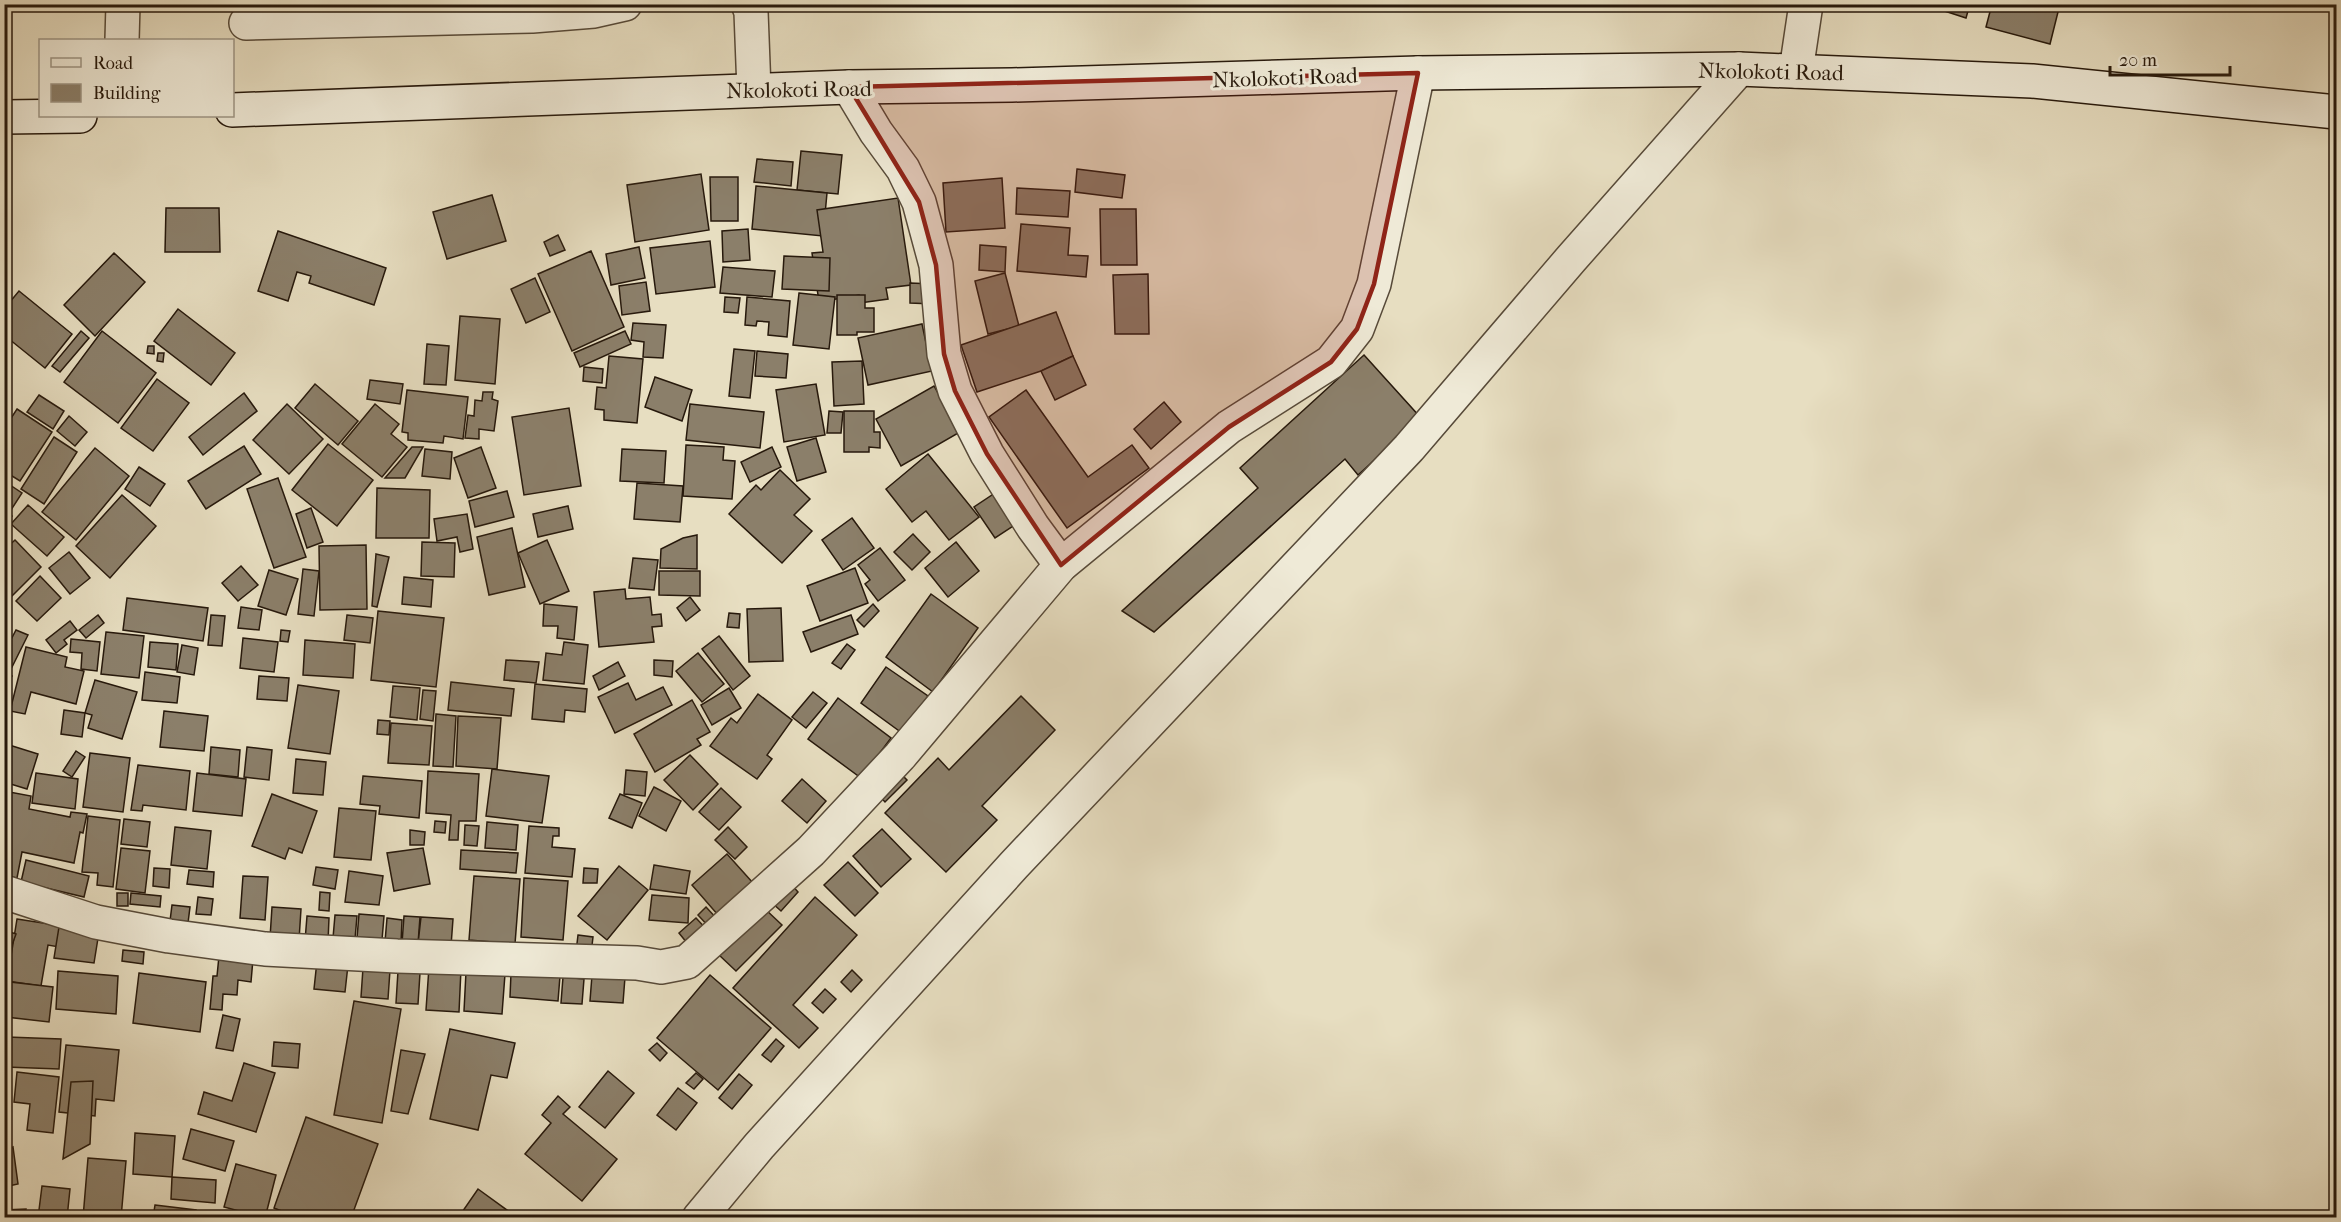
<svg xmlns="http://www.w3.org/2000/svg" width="2341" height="1222" viewBox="0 0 2341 1222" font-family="'IM FELL French Canon',serif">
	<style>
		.building { fill: #8b7f6a; stroke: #27190c; stroke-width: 1.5 }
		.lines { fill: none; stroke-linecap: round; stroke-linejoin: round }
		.minor-casing { stroke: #574a39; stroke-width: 36 }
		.secondary-casing { stroke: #27190c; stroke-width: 36 }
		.minor { stroke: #efead7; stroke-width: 33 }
		.secondary { stroke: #efead7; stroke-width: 33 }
		.marked { fill: #8f2418; fill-opacity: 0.2; stroke: #8f2418; stroke-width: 4.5; stroke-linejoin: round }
		.labels { text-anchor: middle; stroke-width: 6; stroke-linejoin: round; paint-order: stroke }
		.street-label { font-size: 22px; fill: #27190c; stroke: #efead7 }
	</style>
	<rect width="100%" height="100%" fill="#e7dec1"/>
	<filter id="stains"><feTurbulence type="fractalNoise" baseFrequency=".00333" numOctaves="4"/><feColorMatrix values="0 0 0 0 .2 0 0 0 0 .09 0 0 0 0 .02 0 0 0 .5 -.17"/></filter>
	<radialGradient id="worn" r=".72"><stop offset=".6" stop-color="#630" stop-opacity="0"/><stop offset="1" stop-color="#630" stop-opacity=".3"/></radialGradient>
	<g class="building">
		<path d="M1923,4H1970L1966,18Z"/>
		<path d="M1992,4H2046L2059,8L2050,44L1986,27Z"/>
		<path d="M801,151L842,155L838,194L797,190Z"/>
		<path d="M757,159L793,162L791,186L754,182Z"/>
		<path d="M1077,169L1125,175L1122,198L1075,192Z"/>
		<path d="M701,174L709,230L635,242L627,185Z"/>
		<path d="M710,177H738V221H711Z"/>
		<path d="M1002,178L1005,228L946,232L943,183Z"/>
		<path d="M756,186L827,193L823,236L752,229Z"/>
		<path d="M1017,188L1070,191L1068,217L1016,214Z"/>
		<path d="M492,195L506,241L447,259L433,212Z"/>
		<path d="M898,198L911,285L886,288L888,299L860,303L859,295L819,302L812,253L823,252L817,210Z"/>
		<path d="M166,208H219L220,252H165Z"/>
		<path d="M1100,209H1136L1137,265H1101Z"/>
		<path d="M1021,224L1070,228L1068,255L1088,256L1086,277L1017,271Z"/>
		<path d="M748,229L750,260L723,262L722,231Z"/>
		<path d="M278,231L386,268L374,305L309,283L311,276L297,272L288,301L258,291Z"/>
		<path d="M558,235L565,250L550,256L544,242Z"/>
		<path d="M710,241L715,287L656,294L650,248Z"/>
		<path d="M980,245L1006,247L1005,272L979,270Z"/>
		<path d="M639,247L645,278L611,285L606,254Z"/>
		<path d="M591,251L624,327L572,351L538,274Z"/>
		<path d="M114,253L145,282L95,336L64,305Z"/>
		<path d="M784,256L830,258L829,291L782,289Z"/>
		<path d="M723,267L775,271L772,297L720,293Z"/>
		<path d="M1005,273L1019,326L988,334L975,281Z"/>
		<path d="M1148,274L1149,334H1115L1113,275Z"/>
		<path d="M535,278L550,312L526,323L511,289Z"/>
		<path d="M646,282L650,311L622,315L619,286Z"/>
		<path d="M910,283L933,284V304L910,303Z"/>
		<path d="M19,291L72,334L45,368L4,335V309Z"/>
		<path d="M799,293L835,297L829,349L793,345Z"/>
		<path d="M837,295H865V308H874V332H857V335H837Z"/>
		<path d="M725,297L740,298L738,313L724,312Z"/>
		<path d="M747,297L790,301L787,337L768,335L769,322L757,321L756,326L745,325Z"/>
		<path d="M178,309L235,353L211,385L154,341Z"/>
		<path d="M1056,312L1073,356L1041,371L977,392L961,345Z"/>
		<path d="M460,316L500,319L495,384L455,380Z"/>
		<path d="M633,323L666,325L663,358L643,357L644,342L631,340Z"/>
		<path d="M922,324L932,371L868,385L858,338Z"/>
		<path d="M81,331L89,338L60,372L52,366Z"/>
		<path d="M102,331L156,373L118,423L64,382Z"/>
		<path d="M625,331L631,344L580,367L574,353Z"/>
		<path d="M427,344L449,346L446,385L424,384Z"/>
		<path d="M148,346H154V354L147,353Z"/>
		<path d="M734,349L755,351L750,398L729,396Z"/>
		<path d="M757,351L788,354L786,378L755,376Z"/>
		<path d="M158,353H164L163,362L157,361Z"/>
		<path d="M1364,355L1421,418L1358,475L1345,459L1154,632L1122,611L1258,488L1240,468Z"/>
		<path d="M609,356L643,359L637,423L604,420V410L595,409L597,387L606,388Z"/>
		<path d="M1073,356L1086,385L1055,400L1041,371Z"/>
		<path d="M862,361L864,404L834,406L832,362Z"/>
		<path d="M584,367L603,369L602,383L583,381Z"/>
		<path d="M655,377L692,390L682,421L645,407Z"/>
		<path d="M157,379L189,403L153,451L121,428Z"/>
		<path d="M370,380L403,384L400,404L367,399Z"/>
		<path d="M315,384L358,421L338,445L295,408Z"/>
		<path d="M816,384L825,435L784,442L776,390Z"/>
		<path d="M934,386L960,432L901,466L876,419Z"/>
		<path d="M407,390L468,397L463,439L444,436L443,443L408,440V433L402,432Z"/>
		<path d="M1026,390L1088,477L1132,445L1149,468L1067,528L989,417Z"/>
		<path d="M483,392H493L492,399L498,401L494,431L479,429V439L465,438L468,415L474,416L475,400L482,401Z"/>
		<path d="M244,393L257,411L203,455L189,437Z"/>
		<path d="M39,395L64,411L53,429L27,412Z"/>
		<path d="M1164,402L1181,422L1151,449L1134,429Z"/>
		<path d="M287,404L323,439L289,474L253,440Z"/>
		<path d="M375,404L399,424L391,434L407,447L382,477L342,444Z"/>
		<path d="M690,404L764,412L760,448L686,440Z"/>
		<path d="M569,408L581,486L524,495L512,417Z"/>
		<path d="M17,409L52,432L20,481L4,471V429Z"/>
		<path d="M829,411L843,412L841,433H827Z"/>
		<path d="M844,411H874V432H880V448L869,447V452H844Z"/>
		<path d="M69,416L87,432L75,446L57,431Z"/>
		<path d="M54,437L77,452L44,504L21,489Z"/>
		<path d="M816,438L826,472L797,481L787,447Z"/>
		<path d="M328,444L373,480L337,526L292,490Z"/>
		<path d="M686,445L724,447L723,460L735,461L732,499L683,496Z"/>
		<path d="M244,446L261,474L206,509L188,481Z"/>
		<path d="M412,447H423L405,478H385Z"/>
		<path d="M481,447L496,488L468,498L454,458Z"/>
		<path d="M772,447L781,467L750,482L741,462Z"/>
		<path d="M95,448L129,476L76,540L42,512Z"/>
		<path d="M425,449L452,452L450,479L422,476Z"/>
		<path d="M622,449L666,451L664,483L620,481Z"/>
		<path d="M928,454L979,517L949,540L926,511L912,522L886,489Z"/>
		<path d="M139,467L165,484L150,506L125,489Z"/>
		<path d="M780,470L810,499L794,515L812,531L782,563L729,514L756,485L761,490Z"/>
		<path d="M278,478L306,557L274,568L247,489Z"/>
		<path d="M4,481L22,493L9,513L12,516L4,527Z"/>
		<path d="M637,483L683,486L680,522L634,519Z"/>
		<path d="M1004,487L1024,519L995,538L974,507Z"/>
		<path d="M377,488L430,490L429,538H376Z"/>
		<path d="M507,491L514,517L475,527L469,501Z"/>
		<path d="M122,495L156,526L110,578L76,546Z"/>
		<path d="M28,505L64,537L47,556L11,524Z"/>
		<path d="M568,506L573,529L538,537L533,514Z"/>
		<path d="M311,508L323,542L307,548L296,514Z"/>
		<path d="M467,514L473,549L460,552L457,537L437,541L434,519Z"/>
		<path d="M852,518L874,548L843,570L822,540Z"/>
		<path d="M512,528L525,587L489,595L477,537Z"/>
		<path d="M913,534L930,552L912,570L894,552Z"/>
		<path d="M697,535V569L660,568L661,549L683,538Z"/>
		<path d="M15,540L41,567L11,597L4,590V550Z"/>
		<path d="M547,540L569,591L540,604L518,553Z"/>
		<path d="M422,542L455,543L454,577L421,576Z"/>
		<path d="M956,542L979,571L948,597L925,568Z"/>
		<path d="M366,545L367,609L320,610L319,546Z"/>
		<path d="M880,548L905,580L878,601L865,584L870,580L858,565Z"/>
		<path d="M69,552L90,578L70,594L49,568Z"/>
		<path d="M376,554L389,557L377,607L372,606Z"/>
		<path d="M633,558L658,560L654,590L629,588Z"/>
		<path d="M241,566L258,585L238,601L222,583Z"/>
		<path d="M855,568L868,603L820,621L807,586Z"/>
		<path d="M303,569L319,571L314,616L298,614Z"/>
		<path d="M269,570L298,579L286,615L258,606Z"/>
		<path d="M659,571H700V596L659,595Z"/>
		<path d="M40,576L61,598L37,621L16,601Z"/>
		<path d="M404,577L433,580L431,607L402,604Z"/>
		<path d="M625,589L626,599L650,597L652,615L661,614L662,626L652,627L654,642L599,647L594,592Z"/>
		<path d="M931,594L978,628L933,692L886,657Z"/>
		<path d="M690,597L700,610L686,621L677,608Z"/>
		<path d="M127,598L208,608L203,641L123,630Z"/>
		<path d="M544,604L577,607L574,640L557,638L558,626H543Z"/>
		<path d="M873,604L879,611L864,627L857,620Z"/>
		<path d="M241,607L262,610L259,630L238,628Z"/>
		<path d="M781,608L783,661L749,662L747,609Z"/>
		<path d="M378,611L444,618L436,687L371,680Z"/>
		<path d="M729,613L740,614L739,628L727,627Z"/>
		<path d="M98,615L104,623L86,638L79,630Z"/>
		<path d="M211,615L225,616L222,646L208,645Z"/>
		<path d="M347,615L373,618L370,643L344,640Z"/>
		<path d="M851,615L858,634L811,652L803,632Z"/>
		<path d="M70,621L77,630L64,640L67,644L56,653L46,640Z"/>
		<path d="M16,630L28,635L11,669L4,666V653Z"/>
		<path d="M281,630L290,631L288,642L280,641Z"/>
		<path d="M106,632L144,636L139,678L101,674Z"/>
		<path d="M719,636L750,676L733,690L702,649Z"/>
		<path d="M243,638L278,642L274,672L240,668Z"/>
		<path d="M71,639L100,642L97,671L81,669L82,653L70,652Z"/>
		<path d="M305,640L355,644L353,678L303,675Z"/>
		<path d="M150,642L178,644L176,670L148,667Z"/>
		<path d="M564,642L588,645L584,684L543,680L546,653L562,655Z"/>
		<path d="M847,644L855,650L841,669L832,663Z"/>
		<path d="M182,645L198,648L194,675L177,672Z"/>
		<path d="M26,647L67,657L65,667L84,671L76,704L31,692L25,714L10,711Z"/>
		<path d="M698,653L724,684L702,702L676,671Z"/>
		<path d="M506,660L539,662L536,683L504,680Z"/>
		<path d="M654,660L673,661L672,677L654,675Z"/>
		<path d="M618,662L625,676L599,690L593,676Z"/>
		<path d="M886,667L928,696L902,733L861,703Z"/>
		<path d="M4,672L12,676L4,689Z"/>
		<path d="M145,672L180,677L177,703L142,700Z"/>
		<path d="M259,676L289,678L287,701L257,699Z"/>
		<path d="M95,680L137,692L122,739L88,728L92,715L85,713Z"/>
		<path d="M451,682L514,689L511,716L448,710Z"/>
		<path d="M628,683L636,700L663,687L672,705L615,733L598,697Z"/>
		<path d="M535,684L587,689L585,712L565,710L564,722L532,719Z"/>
		<path d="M298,685L339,691L330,754L288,748Z"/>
		<path d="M393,686L420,688L417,720L390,717Z"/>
		<path d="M729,688L741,708L712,725L701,705Z"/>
		<path d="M423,690L436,691L433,721L420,719Z"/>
		<path d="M813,692L827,703L806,728L792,717Z"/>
		<path d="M758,694L792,720L767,755L772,759L757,779L710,746L731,718L737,723Z"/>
		<path d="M1021,696L1055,730L982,806L997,820L946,872L885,813L938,758L949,770Z"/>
		<path d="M838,698L891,738L861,778L808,739Z"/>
		<path d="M692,700L710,732L697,739L701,745L655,772L634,734Z"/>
		<path d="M64,710L85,713L82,737L61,734Z"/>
		<path d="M164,711L208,716L204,751L160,747Z"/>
		<path d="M436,714L456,716L453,767L433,766Z"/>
		<path d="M458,716L501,718L497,769L456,766Z"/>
		<path d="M378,720L390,721L389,735L377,734Z"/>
		<path d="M391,723L432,726L429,765L388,763Z"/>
		<path d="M6,744L38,754L27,789L4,782Z"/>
		<path d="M211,747L240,750L238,777L209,774Z"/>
		<path d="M247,747L272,750L269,780L244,777Z"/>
		<path d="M76,751L85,757L72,777L63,771Z"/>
		<path d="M90,753L130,758L123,812L83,807Z"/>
		<path d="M690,755L718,784L693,810L664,780Z"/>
		<path d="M296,759L326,762L323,795L293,793Z"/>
		<path d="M138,765L190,771L186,810L143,805L142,811L131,810Z"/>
		<path d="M492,769L549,776L542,823L486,816Z"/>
		<path d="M626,770L647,772L645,796L624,794Z"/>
		<path d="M897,770L907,780L885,802L875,791Z"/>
		<path d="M428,771L479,774L476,821H459L458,840H449L451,815L426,813Z"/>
		<path d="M36,773L78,779L75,809L32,803Z"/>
		<path d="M197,773L246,779L242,816L193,811Z"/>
		<path d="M363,776L422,781L419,818L379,814L380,806L360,804Z"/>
		<path d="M802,779L826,801L807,823L782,801Z"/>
		<path d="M654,787L681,801L666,831L639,816Z"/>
		<path d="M721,788L741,807L719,830L699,812Z"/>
		<path d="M4,791L31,796L29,809L70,817L71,812L87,814L83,833L80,832L74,863L22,852L17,878L4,875Z"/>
		<path d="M272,794L317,811L302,853L289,848L285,859L252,846Z"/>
		<path d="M620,794L642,803L632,828L609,818Z"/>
		<path d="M339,808L376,811L371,860L334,857Z"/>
		<path d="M88,816L120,820L113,887L97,885L98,873L82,872Z"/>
		<path d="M124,819L150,822L147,847L121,844Z"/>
		<path d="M435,821L446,822L445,833L434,832Z"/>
		<path d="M487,822L518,825L516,850L485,848Z"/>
		<path d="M465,825L479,826L477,846L464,845Z"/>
		<path d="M529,826L559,828V836H553L552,847L575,849L572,877L525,873Z"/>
		<path d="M175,827L211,831L207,869L171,865Z"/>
		<path d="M728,827L747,847L735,859L715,840Z"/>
		<path d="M882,829L911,859L881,887L853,856Z"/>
		<path d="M410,830L425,832L424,845H410Z"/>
		<path d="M121,848L150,851L145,893L116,889Z"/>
		<path d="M423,848L430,884L394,891L387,853Z"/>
		<path d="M461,850L518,853L516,873L460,869Z"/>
		<path d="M727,854L753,883L718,915L692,885Z"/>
		<path d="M26,860L89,876L84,897L21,882Z"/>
		<path d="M848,862L878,893L855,916L824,885Z"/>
		<path d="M654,865L690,871L686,894L650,889Z"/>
		<path d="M619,866L648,890L607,940L578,916Z"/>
		<path d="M316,867L338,870L335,889L313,885Z"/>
		<path d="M154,868L170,869L169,888L153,886Z"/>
		<path d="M584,868L598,869L597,883H583Z"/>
		<path d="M189,870L214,872L213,887L187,884Z"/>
		<path d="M349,871L383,876L379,905L345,902Z"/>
		<path d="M243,876L268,877L265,920L240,918Z"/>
		<path d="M474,876L520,879L515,944L469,940Z"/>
		<path d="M524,878L568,881L563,940L521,937Z"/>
		<path d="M789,882L798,892L781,911L770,901Z"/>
		<path d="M320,892L330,893L329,911L319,910Z"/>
		<rect x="117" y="893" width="11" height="13"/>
		<path d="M131,893L161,896L160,907L130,904Z"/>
		<path d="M652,895L689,898L688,923L649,920Z"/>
		<path d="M198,897L213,899L211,915L196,914Z"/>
		<path d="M815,897L857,935L793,1005L818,1028L799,1048L733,988Z"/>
		<path d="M172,905L190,907L188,923L170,921Z"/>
		<path d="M272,907L301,909L299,940L270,938Z"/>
		<path d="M706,907L718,920L710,928L698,915Z"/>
		<path d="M764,908L782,925L736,971L718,954Z"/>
		<path d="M359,914L384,916L382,940L357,938Z"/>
		<path d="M335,915L357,916L355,939L333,938Z"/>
		<path d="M307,916L329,918L328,942L305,941Z"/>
		<path d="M404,916L420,917L418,944L402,943Z"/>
		<path d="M421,917L453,919L451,946L418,944Z"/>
		<path d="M387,918L402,920L401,943L385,942Z"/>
		<path d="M696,918L709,932L691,948L679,933Z"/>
		<path d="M17,919L69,927L65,948L48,945L41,986L7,981Z"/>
		<path d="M59,927L99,932L94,963L54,958Z"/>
		<path d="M4,930L16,934L4,967Z"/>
		<path d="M578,935L593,937L591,954L576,952Z"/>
		<path d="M123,950L144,952L143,964L122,961Z"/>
		<path d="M219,956L253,959L251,982L238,980L237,995L223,994L222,1010L210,1009L213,976H217Z"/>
		<path d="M317,961L348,965L345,992L314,989Z"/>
		<path d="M429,967L461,969L459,1012L426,1010Z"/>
		<path d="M363,968L390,970L388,999L361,997Z"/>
		<path d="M852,970L862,980L851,992L841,982Z"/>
		<path d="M58,971L118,976L116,1014L56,1009Z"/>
		<path d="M398,971L420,973L418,1004L396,1003Z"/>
		<path d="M466,972L505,974L502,1014L464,1011Z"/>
		<path d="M139,973L206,982L200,1032L133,1023Z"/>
		<path d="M511,973L560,976L558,1001L510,997Z"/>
		<path d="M592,975L625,977L623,1003L590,1001Z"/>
		<path d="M710,975L771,1028L718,1090L657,1038Z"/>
		<path d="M563,977L584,979L582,1004L561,1003Z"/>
		<path d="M10,982L53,987L49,1022L6,1017Z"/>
		<path d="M825,989L836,999L823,1013L812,1003Z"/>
		<path d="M354,1001L401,1009L382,1123L334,1115Z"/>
		<path d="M223,1015L240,1019L233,1051L216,1048Z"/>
		<path d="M450,1029L515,1043L507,1078L491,1075L478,1130L430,1119Z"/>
		<path d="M7,1037L61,1039L59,1069L6,1067Z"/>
		<path d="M776,1039L784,1046L771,1062L762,1055Z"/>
		<path d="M274,1042L300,1044L298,1068L272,1066Z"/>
		<path d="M657,1043L667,1053L660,1061L649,1050Z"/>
		<path d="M66,1045L119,1050L114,1101L96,1099L95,1116L59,1112Z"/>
		<path d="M401,1050L425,1054L408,1114L391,1111Z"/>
		<path d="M244,1063L275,1073L256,1132L198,1114L204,1092L232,1101Z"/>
		<path d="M608,1071L634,1093L605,1128L579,1107Z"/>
		<path d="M17,1072L59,1077L53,1133L27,1130L30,1104L14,1102Z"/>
		<path d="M696,1073L703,1079L694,1089L686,1083Z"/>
		<path d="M739,1074L752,1085L732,1109L719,1098Z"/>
		<path d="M93,1081L90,1144L63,1159L71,1082Z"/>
		<path d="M678,1088L697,1103L676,1130L657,1115Z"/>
		<path d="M558,1096L570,1107L563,1114L617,1159L582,1201L525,1154L551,1123L542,1115Z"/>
		<path d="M306,1117L378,1144L351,1218H299L274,1208Z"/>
		<path d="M191,1129L234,1141L225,1171L183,1159Z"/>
		<path d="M135,1133L175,1136L172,1177L133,1174Z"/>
		<path d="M13,1147L18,1184L4,1187V1152Z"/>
		<path d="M88,1158L126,1161L121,1218H83Z"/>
		<path d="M236,1164L276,1175L265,1218L224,1207Z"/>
		<path d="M172,1177L216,1180L215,1203L171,1199Z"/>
		<path d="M42,1186L70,1189L67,1218H38Z"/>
		<path d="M478,1189L518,1218H458Z"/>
		<path d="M155,1205L196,1210L195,1218H153Z"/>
		<path d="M26,1209L25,1218H4V1210Z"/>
	</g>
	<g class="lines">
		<g class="minor-casing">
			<g id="minor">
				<path d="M748,4L751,12L754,90"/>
				<path d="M246,23L532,16L594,11L625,4"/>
				<path d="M122,40L123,4"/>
				<path d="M1796,71L1806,4"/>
				<path d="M849,87L876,132L903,169L919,202L936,265L944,354L955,391L987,454L1033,527L1061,565"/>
				<path d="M4,892L96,922L169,936L265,949L397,956L637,963L661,967L687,962L811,851L900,756L1061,565L1229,427L1331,362L1357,329L1374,284L1418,73"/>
				<path d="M699,1218L759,1146L1014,865L1409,448L1571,259L1739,69"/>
			</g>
		</g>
		<g class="secondary-casing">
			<g id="secondary">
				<path d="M232,110L849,87L1012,85L1418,73L1739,69L2032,81L2336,112"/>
				<path d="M4,117L80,116"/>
			</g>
		</g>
		<use href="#minor" class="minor"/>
		<use href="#secondary" class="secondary"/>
	</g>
	<path class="marked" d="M1418,73L1374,284L1357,329L1331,362L1229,427L1061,565L987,454L955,391L944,354L936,265L919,202L849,87Z"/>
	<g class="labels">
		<g class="street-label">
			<text transform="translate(1771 71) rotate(1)" y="8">Nkolokoti Road</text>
			<text transform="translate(1285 77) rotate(-2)" y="8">Nkolokoti Road</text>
			<text transform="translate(799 89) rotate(-1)" y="8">Nkolokoti Road</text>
		</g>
	</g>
	<rect width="2341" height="1222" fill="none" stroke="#e7dec1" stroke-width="24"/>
	<rect x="6" y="6" width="2329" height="1210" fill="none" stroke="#27190c" stroke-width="3"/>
	<rect x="12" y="12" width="2317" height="1198" fill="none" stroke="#27190c" stroke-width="1.5"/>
	<rect x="39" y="39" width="195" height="78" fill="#efead7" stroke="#9f9686" stroke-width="1.5"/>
	<rect x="51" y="58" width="30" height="9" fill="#efead7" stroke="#9f9686" stroke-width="1.5"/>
	<text x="93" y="69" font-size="18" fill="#27190c">Road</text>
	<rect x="51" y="84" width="30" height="18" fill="#8b7f6a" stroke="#9f9686" stroke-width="1.5"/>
	<text x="93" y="99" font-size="18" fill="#27190c">Building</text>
	<path d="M2110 66v9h120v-9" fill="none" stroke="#27190c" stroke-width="3"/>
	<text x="2119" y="66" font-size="18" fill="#27190c" stroke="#efead7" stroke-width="4.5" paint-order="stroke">20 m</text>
	<rect width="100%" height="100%" filter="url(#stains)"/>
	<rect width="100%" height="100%" fill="url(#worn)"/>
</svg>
